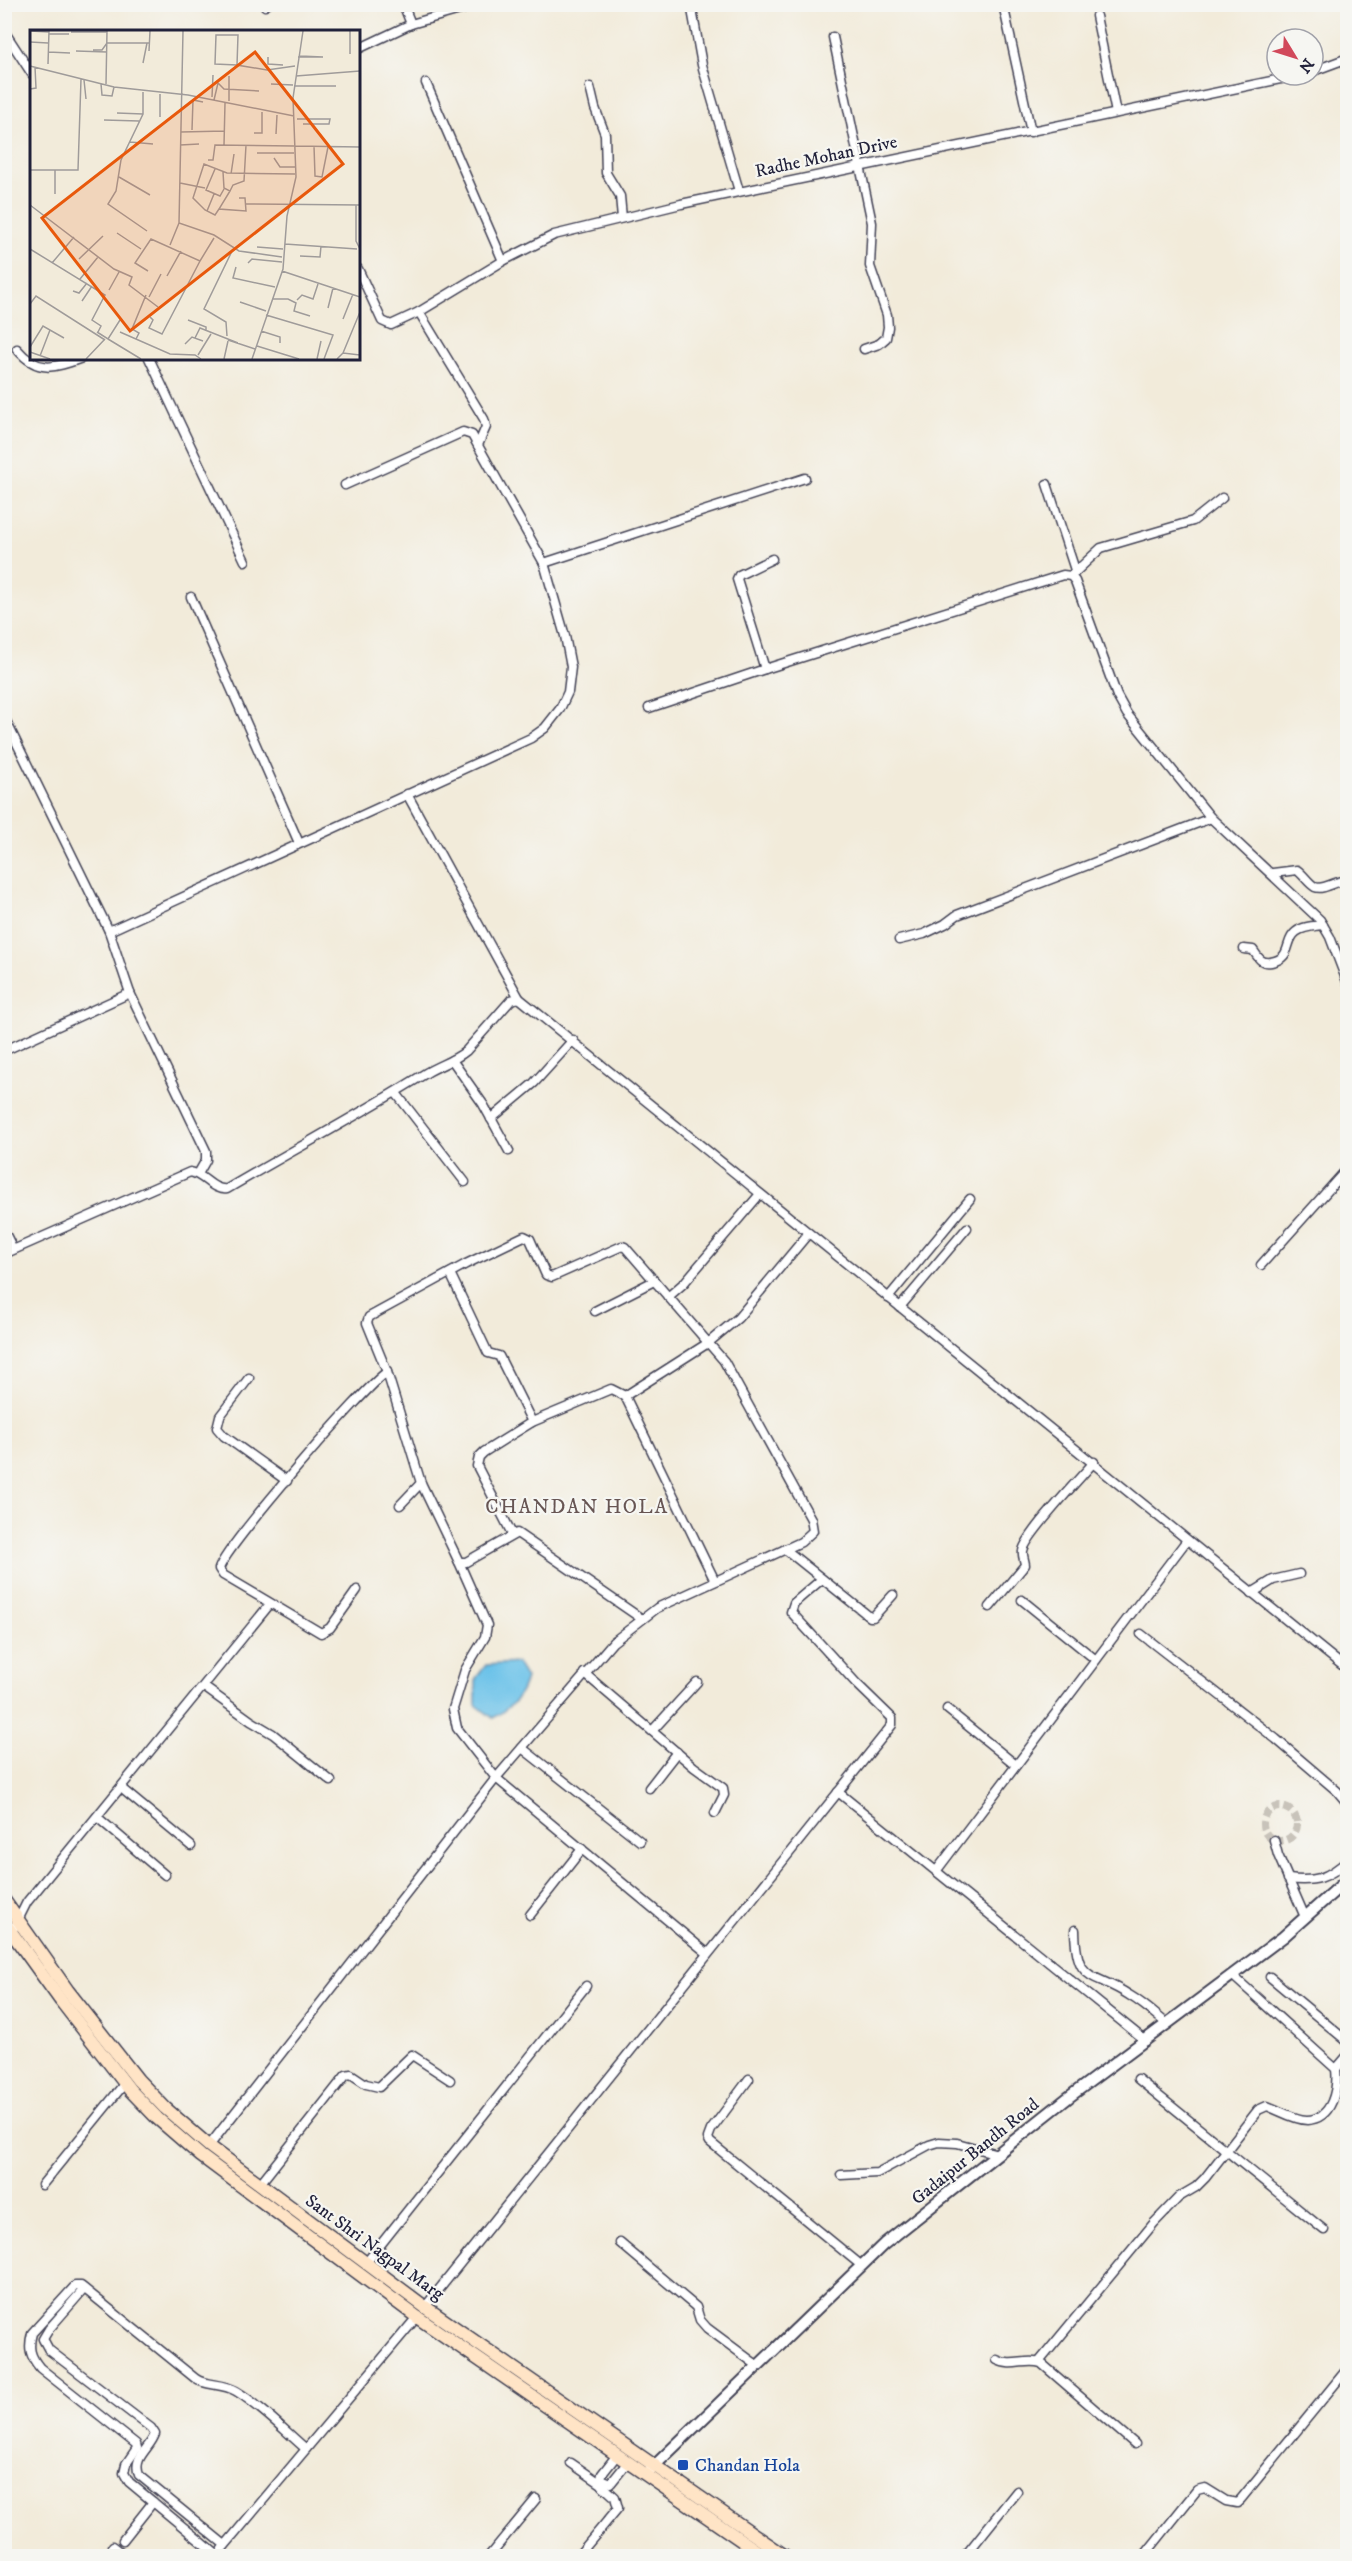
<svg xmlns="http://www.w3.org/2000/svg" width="1352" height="2561" viewBox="0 0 1352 2561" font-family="'IM FELL DW Pica',serif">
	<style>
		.water { fill: #6cc2e9; stroke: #477292; stroke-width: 1.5 }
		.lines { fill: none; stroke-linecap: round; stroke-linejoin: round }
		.minor-tunnel { stroke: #c8c3ba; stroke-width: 8; stroke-dasharray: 8 4; stroke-linecap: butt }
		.minor-casing { stroke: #414053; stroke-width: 11 }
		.tertiary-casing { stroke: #414053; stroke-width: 14 }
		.secondary-casing { stroke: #414053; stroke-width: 15 }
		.minor { stroke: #fff; stroke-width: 8 }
		.tertiary { stroke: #fff; stroke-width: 10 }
		.secondary { stroke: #ffe4c6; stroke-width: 12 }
		.transit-dot { fill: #1a4fb4; stroke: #f6f6f2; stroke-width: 2 }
		.labels { text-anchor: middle; stroke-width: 4.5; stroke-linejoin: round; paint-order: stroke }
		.street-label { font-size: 18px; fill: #22223b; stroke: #f6f6f2 }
		.transit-label { font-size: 18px; fill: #164399; stroke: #f6f6f2; text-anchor: start }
		.neighbourhood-label { font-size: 20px; letter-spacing: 1.5px; fill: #675553; stroke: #f6f6f2 }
		.inset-road { fill: none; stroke: #9f9b9a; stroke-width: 1.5 }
		.view { fill: #e8590c; fill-opacity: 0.15; stroke: #e8590c; stroke-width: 3 }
		.inset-edge { fill: none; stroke: #22223b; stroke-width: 3 }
	</style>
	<rect width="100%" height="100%" fill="#f6f6f2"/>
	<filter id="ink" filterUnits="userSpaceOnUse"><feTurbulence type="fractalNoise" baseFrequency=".0167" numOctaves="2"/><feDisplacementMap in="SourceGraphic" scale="12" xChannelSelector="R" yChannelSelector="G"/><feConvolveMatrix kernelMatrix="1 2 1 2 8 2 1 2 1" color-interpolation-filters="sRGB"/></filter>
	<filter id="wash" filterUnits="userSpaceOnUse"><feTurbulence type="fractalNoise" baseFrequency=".008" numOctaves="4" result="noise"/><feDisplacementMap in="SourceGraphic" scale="24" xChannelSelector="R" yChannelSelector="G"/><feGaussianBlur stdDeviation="1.35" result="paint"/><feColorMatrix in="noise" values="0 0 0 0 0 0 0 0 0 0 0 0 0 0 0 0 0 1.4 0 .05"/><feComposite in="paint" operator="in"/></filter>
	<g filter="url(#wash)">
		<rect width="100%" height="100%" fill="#f2ebda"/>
		<path class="water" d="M517,1663L526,1678C521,1698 511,1707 493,1718L476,1705V1678L486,1665Z"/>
	</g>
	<g filter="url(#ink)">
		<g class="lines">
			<circle class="minor-tunnel" cx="1280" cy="1824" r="17"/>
			<g class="minor-casing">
				<g id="minor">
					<path d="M403,4L411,24L481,4"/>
					<path d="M691,4L702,65L739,191"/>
					<path d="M1003,4L1031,132"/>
					<path d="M265,6L268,4"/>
					<path d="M1096,16L1116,113"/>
					<path d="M4,31L32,74"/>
					<path d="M833,37L872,223L870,266L887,315L888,327L886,338L879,344L864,349"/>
					<path d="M358,49L411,24"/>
					<path d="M1313,71L1348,58"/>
					<path d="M426,83L503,261"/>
					<path d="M590,87L595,108L605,134L606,173L620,196L622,218"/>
					<path d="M358,269L382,321L391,325L419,312L503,261L554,235L681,204L1300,75"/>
					<path d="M419,312L484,419L486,427L478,445"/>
					<path d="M17,349C38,374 54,368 82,358"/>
					<path d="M149,358L245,561"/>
					<path d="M1047,484L1075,570"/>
					<path d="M544,563L805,478"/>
					<path d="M1071,576L1101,548L1193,521L1222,498"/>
					<path d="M191,597L299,843"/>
					<path d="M765,669L737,579L739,575L772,559"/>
					<path d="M649,708L765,669L1063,575L1071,576L1075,581L1117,696L1127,714L1211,818L1320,920L1330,937L1348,984"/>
					<path d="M4,717L109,931"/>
					<path d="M407,794L519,998"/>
					<path d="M1273,873L1297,870C1304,875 1308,883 1315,887C1324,891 1337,879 1348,881"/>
					<path d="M899,940L924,934L945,924L957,915L1211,818"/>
					<path d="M1244,949L1253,950C1258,957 1261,964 1271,962C1293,958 1284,941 1296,932C1303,926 1315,926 1323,925"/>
					<path d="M10,1048L130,993"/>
					<path d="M452,1060L483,1104L509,1151"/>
					<path d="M396,1093L465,1182"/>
					<path d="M491,1119L534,1083L573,1040"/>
					<path d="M198,1174L206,1160V1151L130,993L109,931L531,738L545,728L560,709L568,692L571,667L565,636L544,563L472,435L463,432L345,485"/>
					<path d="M4,1231L13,1249"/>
					<path d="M4,1254L190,1172C204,1174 212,1191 227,1189C293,1150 361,1114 426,1073C439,1065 454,1061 466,1051L511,1000L519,998L1348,1670"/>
					<path d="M1261,1265L1348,1168"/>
					<path d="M450,1273L488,1353L499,1356L532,1422"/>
					<path d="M668,1297L684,1283L760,1194"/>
					<path d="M888,1298L970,1199"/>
					<path d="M900,1307L967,1228"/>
					<path d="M595,1311L654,1281"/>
					<path d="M249,1378L220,1416L217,1428L224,1436L287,1481"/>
					<path d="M625,1396L708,1343L738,1318L808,1234"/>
					<path d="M400,1505L421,1483"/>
					<path d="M512,1534L477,1466L479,1457L484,1452L532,1422L611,1389L625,1396L715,1581"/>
					<path d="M785,1549L870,1617H873L893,1595"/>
					<path d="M459,1562L487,1625L485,1637L465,1670L453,1709L457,1728L496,1778L707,1953"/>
					<path d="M357,1590L330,1628L321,1633L223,1575L219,1569C225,1547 365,1386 387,1372L421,1483L459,1562H466L517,1533L642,1619"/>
					<path d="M1252,1593L1273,1580L1299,1574"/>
					<path d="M1022,1600L1096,1660"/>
					<path d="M990,1607L1025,1565C1025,1561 1022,1556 1023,1551C1025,1536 1081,1477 1094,1462"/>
					<path d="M1141,1634L1276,1739L1337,1791L1348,1804"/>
					<path d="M584,1673L694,1767L723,1788L724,1795L715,1813"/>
					<path d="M204,1687L251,1721L273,1734L331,1781"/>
					<path d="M947,1709L1016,1765"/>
					<path d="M652,1731L697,1682"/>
					<path d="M522,1748L640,1841"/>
					<path d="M121,1788L191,1846"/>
					<path d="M649,1788L677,1752"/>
					<path d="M838,1792L1146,2041"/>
					<path d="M97,1817L165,1875"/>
					<path d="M1274,1840L1278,1855L1305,1917"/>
					<path d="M937,1870L1187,1540"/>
					<path d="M1288,1879C1316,1882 1327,1879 1348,1860"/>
					<path d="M530,1915L582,1849"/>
					<path d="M1075,1930C1076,1985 1093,1971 1129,1995C1143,2003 1155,2014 1167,2024"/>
					<path d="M4,1948L27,1902L270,1604"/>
					<path d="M1270,1977L1348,2042"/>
					<path d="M1336,2069L1348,2055"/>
					<path d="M749,2079L711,2130L708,2138L710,2142L862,2266"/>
					<path d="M1138,2079L1324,2230"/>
					<path d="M209,2146L496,1778L613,1642L657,1608L801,1542L813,1531L811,1519L724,1361L625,1247L622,1246L552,1277L546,1275L530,1239L524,1236L466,1264L369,1317L367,1323L387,1372"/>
					<path d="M841,2175L877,2173L929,2145L939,2142L957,2143L998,2154"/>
					<path d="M42,2185L125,2083"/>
					<path d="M259,2185L346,2075L351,2074L366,2084L379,2087L412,2055L450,2080"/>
					<path d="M620,2243L696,2307L700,2320L707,2328L758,2366"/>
					<path d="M366,2263L586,1986"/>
					<path d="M84,2289L49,2329L43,2339L49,2350L151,2428L155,2434C150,2449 132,2457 139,2475L225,2545"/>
					<path d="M425,2307L892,1725V1718L856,1683L791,1612L794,1603L822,1579"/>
					<path d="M997,2360C1012,2368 1026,2358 1041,2363L1135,2444"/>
					<path d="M1039,2362L1154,2223L1179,2197L1196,2187L1205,2178L1258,2110L1267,2106C1279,2110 1294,2120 1307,2120C1333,2119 1338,2088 1336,2069L1232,1975"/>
					<path d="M617,2455L602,2474L601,2479L611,2483L628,2462"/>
					<path d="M571,2463L603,2485"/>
					<path d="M123,2540L153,2502"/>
					<path d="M113,2546L126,2556"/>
					<path d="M222,2549L417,2317"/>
					<path d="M217,2555L129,2482L124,2473L126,2464L137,2448L136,2444L40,2368C30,2356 28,2348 32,2333L75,2286H81L196,2379C206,2386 222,2383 236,2391C261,2406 284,2430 306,2449"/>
					<path d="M489,2556L536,2499"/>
					<path d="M578,2556L618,2508L615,2497L603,2486L606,2483"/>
					<path d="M965,2556L1017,2491"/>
					<path d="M1144,2556L1197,2490L1205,2488L1226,2501L1237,2503L1241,2499L1348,2368"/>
				</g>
			</g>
			<g class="tertiary-casing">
				<path id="tertiary" d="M650,2470L884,2244L1069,2097L1283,1937L1348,1879"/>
			</g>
			<g class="secondary-casing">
				<g id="secondary">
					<path d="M4,1900L68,1991L138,2080L165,2108L209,2146L425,2307L785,2556"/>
					<path d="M4,1922L61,2001L130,2090L157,2118L201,2156L417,2317L764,2556"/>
				</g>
			</g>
			<use href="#minor" class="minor"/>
			<use href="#tertiary" class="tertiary"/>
			<use href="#secondary" class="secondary"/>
		</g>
	</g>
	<rect class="transit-dot" x="677" y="2459" width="12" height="12" rx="3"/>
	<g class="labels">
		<g class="street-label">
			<text transform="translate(826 156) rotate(-12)" y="6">Radhe Mohan Drive</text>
			<text transform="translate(975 2151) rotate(-39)" y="6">Gadaipur Bandh Road</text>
			<text transform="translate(375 2247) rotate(36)" y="6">Sant Shri Nagpal Marg</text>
		</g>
		<g class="transit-label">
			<text x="695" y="2471">Chandan Hola</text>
		</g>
		<g class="neighbourhood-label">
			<text x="577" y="1513">CHANDAN HOLA</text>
		</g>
	</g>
	<g transform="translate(30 30)">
		<rect width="330" height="330" fill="#f2ebda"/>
		<path class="inset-road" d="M0,1L19,2M153,1L149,193L184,205L209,221L252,227M41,2H77M19,4H39M0,12L18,13M63,20H72L77,13H119M46,21L77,22M119,21L120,1M18,22L40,23M320,24V1M238,27V34L253,35M268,27H293L270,26M113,33L117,13M18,34L19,1M207,35L185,34L186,5H208L207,35L237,40L265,36M0,36L84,57L158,65L264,86M266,46L330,41M54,50L56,69M71,54L72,65L82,66L84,57M76,54L77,1M241,54L263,55M264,56H306M0,59L6,58L5,37M113,62V84L91,130L86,161L78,174L117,201M182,67L183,45M184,70L188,53L194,59L229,61M199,71V46M87,83L113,84M130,87V64M267,89H300L299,94H273M74,90L109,91M162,100L163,70L173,72M151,102L195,101M224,103H232V82M246,104L247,85M100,112L123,114M150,115L169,114M194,115L195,73M265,116L330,117M284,116L285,146L292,147L298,117M227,123H264M244,128L250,137H265M178,130H183L185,115L264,116M185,139L176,160L190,166L194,159M0,140H48L51,49M25,140V164M193,142L194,158L200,161L189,179L216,181L215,168H209M201,144L204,124M89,147L120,165M150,153L175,158M200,161L203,155L214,151L216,115M216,174L330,175M0,175L84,239L102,247L99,255L128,277M326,175V211L330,219M189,179L185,185L175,180L163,168L174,134L197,143L265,144M177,181L184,164M87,203L111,219M255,214L327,219M140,215L149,193M227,217L253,219M0,219L75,265L62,290L71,296L68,302M270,226L290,227L291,216M49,229L73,206M22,233L44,207M218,233L222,229L252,232M206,237L203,248L245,257M118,241L105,233L121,209L170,231L184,208M252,241L330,267M137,246L151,221M50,249L68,227M79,260L89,242M43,261L49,263L57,253M119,267L131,244M242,269H258L266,273L264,281L280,286M267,270L272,265L283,269L288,254M52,271L62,256M210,272L236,281M0,274L6,266L75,310M298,278L303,258M236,285L303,305L294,329M120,287L123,290L119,298L132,304L170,231M313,289L323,264M158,290L176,297V301M231,301L250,307V313M67,302L78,309L90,290M90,302L140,324L165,325L171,329M197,306L196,292L174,279L203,219M165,308L170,298L208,313M78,309L111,329M106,309L109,303L102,299L116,265M198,310L225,319M155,314L162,307L173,311M227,316L269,329M0,317L13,296L34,308M0,322L20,329M313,323L330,282M168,325L181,304M10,326L20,300M56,329L75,309M194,329L198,311M222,329L253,239L257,186L266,147L263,68L273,1M287,329L291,311M307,329L313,323L330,325"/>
		<path class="view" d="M225,22L313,134L100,301L12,188Z"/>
		<rect width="330" height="330" class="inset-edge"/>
	</g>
	<rect width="1352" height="2561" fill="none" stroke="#f6f6f2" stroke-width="24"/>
	<g transform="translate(1295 57) rotate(128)"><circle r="28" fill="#f6f6f2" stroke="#a1a1a9" stroke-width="1.5"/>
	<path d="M0-4.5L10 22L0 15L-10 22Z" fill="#d1495b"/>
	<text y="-9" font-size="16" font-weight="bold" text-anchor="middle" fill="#22223b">N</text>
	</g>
</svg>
